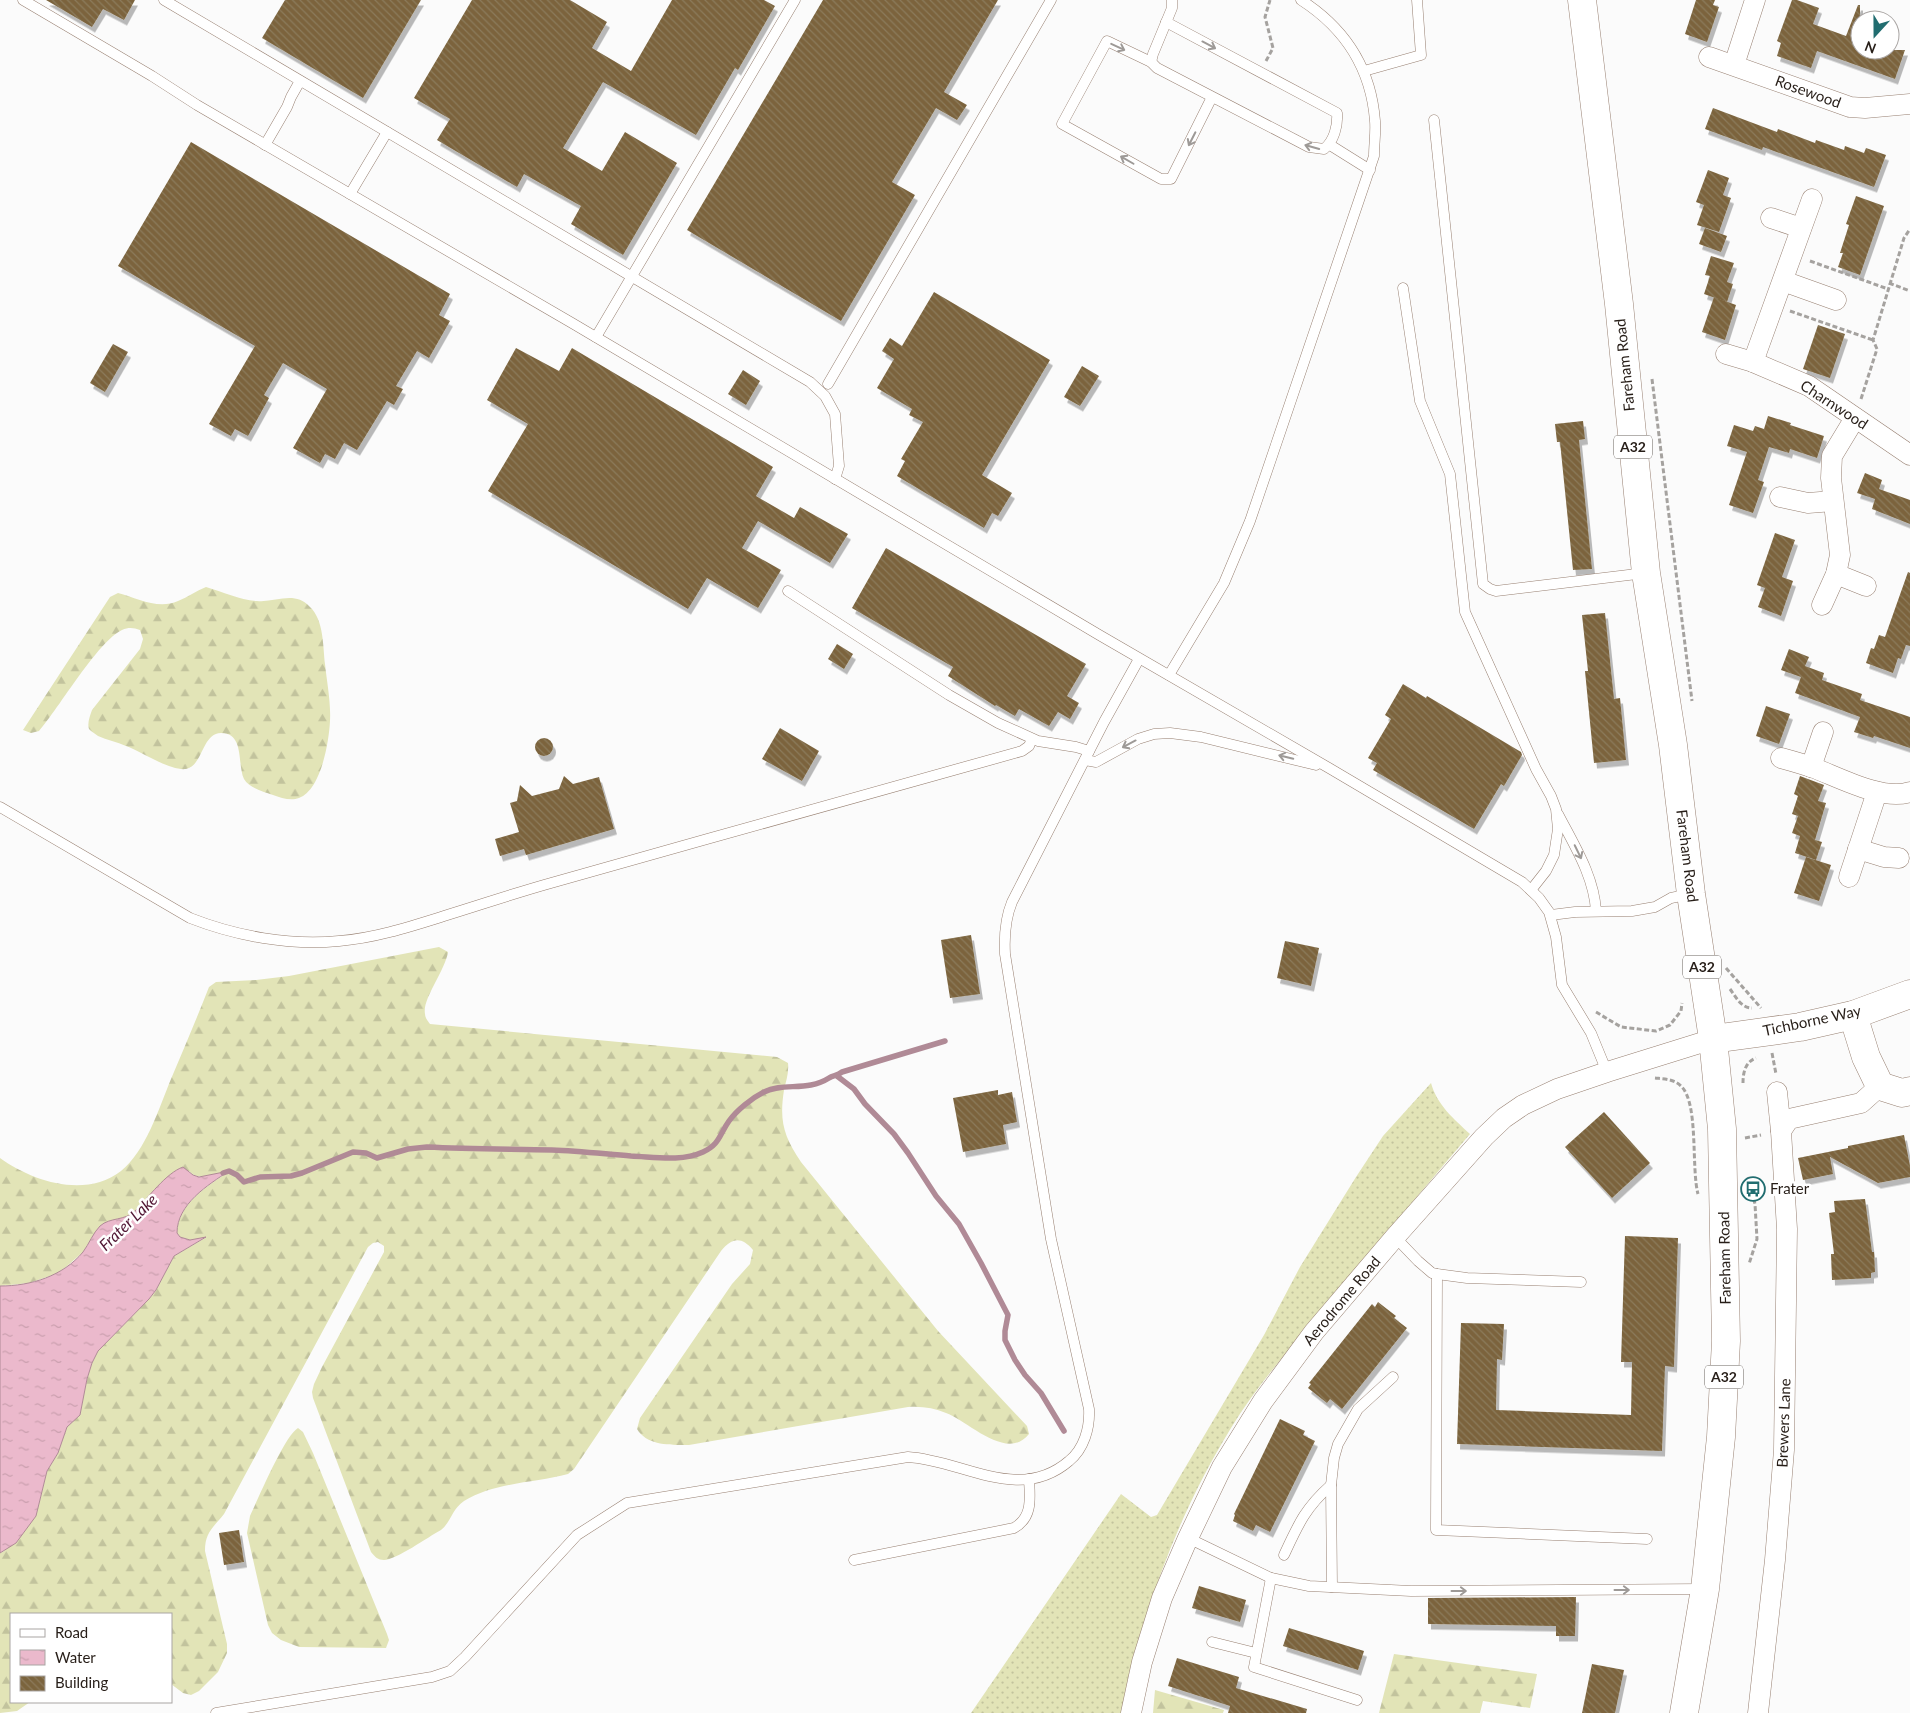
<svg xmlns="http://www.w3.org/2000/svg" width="1910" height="1713" viewBox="0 0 1910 1713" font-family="Lato,sans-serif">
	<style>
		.grass { fill: url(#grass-dots) }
		.forest { fill: url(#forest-firs) }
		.water { fill: url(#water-ripples); stroke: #b08a96 }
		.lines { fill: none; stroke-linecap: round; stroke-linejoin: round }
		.stream { stroke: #b08a96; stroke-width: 5.5 }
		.building { fill: url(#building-back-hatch); filter: url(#shadow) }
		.lane-casing { stroke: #988072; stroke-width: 11 }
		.street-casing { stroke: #988072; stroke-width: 21 }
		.secondary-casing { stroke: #988072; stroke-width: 29 }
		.primary-casing { stroke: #988072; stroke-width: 29 }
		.path { stroke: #a5a29f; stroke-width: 3; stroke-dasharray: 5 2.5; stroke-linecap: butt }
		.lane { stroke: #fff; stroke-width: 10 }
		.street { stroke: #fff; stroke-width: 20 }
		.secondary { stroke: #fff; stroke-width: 28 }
		.primary { stroke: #fff; stroke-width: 28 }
		.oneway { stroke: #9e9a97 }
		.labels { text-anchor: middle; stroke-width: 5; stroke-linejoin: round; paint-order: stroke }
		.shield { fill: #fff; stroke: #68625d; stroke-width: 1 }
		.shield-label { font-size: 14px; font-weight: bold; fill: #271e18 }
		.street-label { font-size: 15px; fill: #271e18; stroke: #fff }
		.poi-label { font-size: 15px; fill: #271e18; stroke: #fff; text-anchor: start }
		.water-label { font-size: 16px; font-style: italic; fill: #511734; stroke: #fff }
	</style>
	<defs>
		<pattern id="grass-dots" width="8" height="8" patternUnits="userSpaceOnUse" patternTransform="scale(1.25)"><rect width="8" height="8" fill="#e2e4b7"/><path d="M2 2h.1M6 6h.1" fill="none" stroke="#c2c39d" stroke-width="1.8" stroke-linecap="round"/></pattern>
		<pattern id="forest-firs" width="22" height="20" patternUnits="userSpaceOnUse" patternTransform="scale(1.25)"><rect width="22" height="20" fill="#e2e4b7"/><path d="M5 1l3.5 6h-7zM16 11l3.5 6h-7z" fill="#c2c39d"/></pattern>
		<pattern id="water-ripples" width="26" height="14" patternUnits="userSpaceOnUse" patternTransform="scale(1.25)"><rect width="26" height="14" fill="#ebb9cc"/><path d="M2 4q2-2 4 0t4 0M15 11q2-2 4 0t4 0" fill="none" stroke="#ca9fae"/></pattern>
		<pattern id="building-back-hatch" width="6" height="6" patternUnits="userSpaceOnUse" patternTransform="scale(1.25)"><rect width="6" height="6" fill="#7b643d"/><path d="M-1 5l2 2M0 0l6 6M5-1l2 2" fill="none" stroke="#8c7a5c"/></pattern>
		<filter id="shadow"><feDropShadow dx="3" dy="5.5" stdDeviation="0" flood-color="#0004"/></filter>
	</defs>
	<rect width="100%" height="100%" fill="#fbfbfb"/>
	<path class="grass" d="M1431,1083C1437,1105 1454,1119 1470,1134C1424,1188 1379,1242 1334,1296C1298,1339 1260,1381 1231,1428C1177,1516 1142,1612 1122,1713H971L1121,1494L1151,1517L1157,1515L1264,1335L1300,1267L1356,1177L1383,1136Z"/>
	<g class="forest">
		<path d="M206,587C223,592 240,600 257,601C276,603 294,590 310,607C324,620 323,647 325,664C327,683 331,702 330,721C329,742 321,790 299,798C291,801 281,798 273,795C264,792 249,788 244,779C237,765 245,733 221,733C202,733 203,766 186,769C170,771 142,752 126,746C117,742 107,740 98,736C95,734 91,731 89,729C87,723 90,716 92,710L140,649L143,639L140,630C134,628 129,627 122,630C98,641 59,708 39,731L31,733L23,730L110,597L118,593C137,598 158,610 178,601C188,597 196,591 206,587Z"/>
		<path d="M439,947L448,952C445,971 422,999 425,1014C425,1018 428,1021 430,1024L777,1057L788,1063C789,1073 786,1081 784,1090C779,1122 784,1136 801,1162L938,1331L1027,1426L1029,1434C1007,1462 968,1421 946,1413C934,1408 922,1406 908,1407L689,1445C671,1445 647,1446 637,1429L640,1418L732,1284L750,1264L753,1250C741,1236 732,1238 721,1251L574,1469L568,1474C535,1483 495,1482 464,1501C452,1509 451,1522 441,1530C428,1537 396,1560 384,1560C378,1560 375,1557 371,1552L313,1398L312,1392L314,1384L322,1367L384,1252V1246L378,1242L373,1243L368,1247L224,1514C213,1528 205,1532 205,1551L227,1644V1653L218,1672L199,1691L191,1695L183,1693L171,1684V1614H11V1702H30L17,1711L0,1713V1553L4,1551L36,1516L47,1471L58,1453L67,1427L80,1414L87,1379L92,1363L98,1351L149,1299L156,1290L174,1256L205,1238L190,1240L180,1237L177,1233C177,1204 208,1186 228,1172C215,1173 198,1182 189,1171L169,1177L129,1217L101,1225L83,1252L66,1267L56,1274L29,1283L0,1286V1158C32,1181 85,1199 121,1171C146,1151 159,1108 171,1079C184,1048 197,1018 209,987L216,982L256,980L289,976Z"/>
		<path d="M298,1428L303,1432L313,1453L387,1634L389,1640L386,1648L299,1647L281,1640L272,1633L268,1625L247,1533L250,1516C258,1499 285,1435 298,1428Z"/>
		<path d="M1394,1654L1537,1674L1530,1708L1483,1701L1480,1713H1379Z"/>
		<path d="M1155,1690L1224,1710L1223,1713H1153Z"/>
	</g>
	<path class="water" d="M183,1167L193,1175L199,1177L229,1171C208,1185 177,1204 177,1233L180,1237L190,1240L206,1237L174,1256L156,1290L149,1299L98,1351L92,1363L87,1379L80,1415L67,1427L58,1453L47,1471L36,1516L16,1543L0,1553V1286C31,1286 63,1276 83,1252C89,1244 93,1233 100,1226C110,1217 125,1221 135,1211C148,1198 166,1173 183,1167Z"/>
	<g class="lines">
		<g class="stream">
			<path d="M837,1076L854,1089L865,1104L894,1134L908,1153L936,1196L959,1224L981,1263L1008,1315L1005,1331V1340L1015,1360L1025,1375L1041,1393L1064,1431"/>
			<path d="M223,1173L229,1171L237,1175L244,1182L260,1177L291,1176L302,1173L353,1152L366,1153L377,1158L408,1149L427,1147C469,1149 510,1149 552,1150C579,1151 605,1154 631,1156C655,1157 681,1162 703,1152C720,1144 719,1135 729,1121C737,1110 752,1098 764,1092C784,1082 807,1092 829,1078C833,1075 837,1076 842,1072L945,1041"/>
		</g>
	</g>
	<g class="building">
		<path d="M46,0H135L124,20L103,9L92,27Z"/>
		<path d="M285,0H421L363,98L262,38Z"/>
		<path d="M472,0H570L607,22L592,48L631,71L672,0H764L775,6L738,70L735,68L696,135L603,82L563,148L602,171L625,132L677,163L623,255L571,224L581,206L524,174L517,187L437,140L450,119L414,98Z"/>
		<path d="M823,0H998L944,92L967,105L957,120L936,108L892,182L915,195L841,321L687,230Z"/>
		<path d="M1696,0H1715L1713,5L1719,7L1707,42L1685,34Z"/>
		<path d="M1792,0H1797L1819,8L1813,24L1846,36L1858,5H1860V50H1905L1895,79L1817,51L1811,68L1777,56L1781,43L1777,41Z"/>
		<path d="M1713,108L1777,132L1778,129L1815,143L1816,140L1844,150L1845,146L1864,153L1866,148L1886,155L1874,187L1763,147L1762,150L1705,129Z"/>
		<path d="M191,142L450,294L439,315L450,321L429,358L417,351L396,386L403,389L394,405L387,401L357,450L344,443L335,459L325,454L320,463L293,448L327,389L283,363L264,395L269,398L248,436L235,429L231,436L209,424L255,346L118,266Z"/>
		<path d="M1708,170L1729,178L1723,195L1731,198L1719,232L1697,225L1704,205L1696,202Z"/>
		<path d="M1856,196L1884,206L1860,275L1838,267L1843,253H1840L1849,225L1846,224Z"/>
		<path d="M1705,228L1727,236L1721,252L1699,244Z"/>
		<path d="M1711,256L1734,263L1727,282L1733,284L1727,302L1704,294L1710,276L1705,275Z"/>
		<path d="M934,292L1050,360L982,475L1012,493L998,516L992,513L984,528L897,476L905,461L901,459L923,422L909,415L912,409L877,388L894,359L882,351L890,338L902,346Z"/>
		<path d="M1714,297L1736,305L1725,340L1702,332Z"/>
		<path d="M1818,325L1845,334L1830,378L1803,369Z"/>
		<path d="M113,344L128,352L105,392L90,383Z"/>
		<path d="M516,348L559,371L572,348L773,467L756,496L794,518L800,507L848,534L830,563L758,521L742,548L781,570L758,608L707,578L688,609L488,491L528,424L487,400Z"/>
		<path d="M1082,366L1099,376L1080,406L1064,397Z"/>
		<path d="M743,370L760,381L746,405L728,394Z"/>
		<path d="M1768,416L1791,423L1790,425L1824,436L1817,458L1790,449L1789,453L1769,447L1758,480L1764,482L1753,513L1729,505L1747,452L1727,446L1734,425L1753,431L1755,426L1764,429Z"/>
		<path d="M1583,421L1585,439L1579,440L1592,569L1573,570L1560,442H1557L1555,424Z"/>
		<path d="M1865,473L1882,480L1879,489L1910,500V524L1872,509L1875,499L1857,493Z"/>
		<path d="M1775,533L1795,540L1782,577L1793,581L1781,616L1758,607L1765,588L1757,585Z"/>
		<path d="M886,548L1086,664L1067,696L1079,703L1070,719L1058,712L1049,726L1019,709L1015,716L996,705L995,706L948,676L953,667L852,608Z"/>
		<path d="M1908,572L1910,573V646L1906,645L1901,659L1898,658L1893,673L1866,663L1871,648L1874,649L1879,635L1885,637Z"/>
		<path d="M1605,613L1614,699L1620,698L1626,760L1594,763L1585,671H1588L1582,615Z"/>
		<path d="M837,644L853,654L844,669L828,659Z"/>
		<path d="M1789,649L1809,657L1805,666L1824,673L1822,680L1862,694L1860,700L1910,717V748L1874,736L1873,738L1854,732L1860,717L1795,693L1801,677L1781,670Z"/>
		<path d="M1403,684L1426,698L1427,696L1521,752L1522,755L1504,786L1501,784L1474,829L1373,770L1377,763L1368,758L1391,719L1385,715Z"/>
		<path d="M1766,706L1790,714L1779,744L1756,736Z"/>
		<path d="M780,728L819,751L802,781L762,759Z"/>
		<circle cx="544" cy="747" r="9"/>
		<path d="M564,776L573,784L599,777L614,829L526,855L524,849L500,856L495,839L519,832L510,803L517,801L520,785L532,796L559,789Z"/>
		<path d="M1800,776L1824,785L1818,801L1826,803L1815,840L1822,842L1816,860L1795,853L1800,836L1792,833L1798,816L1792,814L1798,796L1794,794Z"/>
		<path d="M1806,857L1831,865L1819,901L1794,893Z"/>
		<path d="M971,935L980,994L950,998L941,940Z"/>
		<path d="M1285,941L1319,948L1311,986L1277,978Z"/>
		<path d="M998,1090V1095L1012,1092L1017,1122L1003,1125L1006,1144L963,1152L953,1098Z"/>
		<path d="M1604,1112L1650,1163L1612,1198L1565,1147Z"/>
		<path d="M1904,1135L1910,1166V1177L1878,1183L1830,1157L1833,1174L1803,1180L1798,1158L1848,1148V1146Z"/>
		<path d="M1865,1199L1872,1252H1874L1875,1272L1871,1273V1278L1832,1280L1831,1254H1834L1829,1213L1835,1212L1834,1201Z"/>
		<path d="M1625,1236L1678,1238L1674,1367L1665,1366L1662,1451L1457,1444L1461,1323L1504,1324L1502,1360L1497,1359L1496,1410L1631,1415L1632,1362H1621Z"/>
		<path d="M1378,1302L1396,1316L1394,1318L1407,1328L1342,1409L1330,1399L1327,1403L1308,1388L1311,1384L1309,1383L1372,1304L1375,1307Z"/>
		<path d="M1280,1419L1305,1431L1303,1435L1315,1441L1270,1532L1256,1525L1253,1531L1233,1521L1235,1515L1234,1514Z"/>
		<path d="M239,1530L244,1562L224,1565L219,1533Z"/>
		<path d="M1199,1586L1246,1600L1240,1622L1192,1608Z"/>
		<path d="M1576,1597L1575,1636H1556V1626L1428,1624V1598Z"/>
		<path d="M1289,1628L1364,1651L1358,1670L1283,1646Z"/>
		<path d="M1177,1658L1239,1677L1236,1688L1307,1709L1306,1713H1228L1230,1706L1168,1686Z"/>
		<path d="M1592,1664L1624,1670L1615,1713H1582Z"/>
	</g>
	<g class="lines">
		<g class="lane-casing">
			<g id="lane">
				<path d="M23,0L152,76L197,105L572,323L1101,636L1329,768L1522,882L1539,898L1549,912L1556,937L1562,985L1591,1033L1607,1072"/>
				<path d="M164,0L810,382L825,396L835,414L839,466L835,479"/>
				<path d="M1166,22L1337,113C1338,126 1334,141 1324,149L1309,147L1157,68L1151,62L1107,41L1062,124L1161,179H1171L1212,97"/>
				<path d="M1151,62L1153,54L1172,8V0"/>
				<path d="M1364,71L1421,55L1417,0"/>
				<path d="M1434,120L1483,584L1490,589L1496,591L1645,573"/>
				<path d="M265,145L287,107L291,97L300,81"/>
				<path d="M1330,145L1370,170"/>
				<path d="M350,194L387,132"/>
				<path d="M1403,288L1420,401L1450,474L1465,612L1536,769L1551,796L1556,809L1558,829L1554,855L1546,871L1531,890"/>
				<path d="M596,337L795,0"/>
				<path d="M828,384L1051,0"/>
				<path d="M788,591L949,695L998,723L1038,741L1076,747L1089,751"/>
				<path d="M1169,675L1224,583L1250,521L1374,156C1374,144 1376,132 1375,121C1371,68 1346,29 1301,0"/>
				<path d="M1085,760L1096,762L1138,739L1154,734L1170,733L1201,737L1316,765"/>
				<path d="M0,807L190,918C236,936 290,946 339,941C375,938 409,927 444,916C480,905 515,893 551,883C708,839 865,794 1022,751L1029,746L1032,739"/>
				<path d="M1558,814C1574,845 1594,876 1596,911"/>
				<path d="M1551,915L1575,912L1632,911L1655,907L1671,898L1690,894"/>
				<path d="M1395,1237L1418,1261L1432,1273L1437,1274L1467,1278L1581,1282"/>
				<path d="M1437,1274L1436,1530L1647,1539"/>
				<path d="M1188,1538L1271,1578L1309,1586L1411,1591L1704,1589"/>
				<path d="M1284,1555C1298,1525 1305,1508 1331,1485"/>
				<path d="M854,1560L1014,1528C1033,1517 1030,1498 1029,1479"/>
				<path d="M1271,1578L1254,1667L1357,1700"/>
				<path d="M1332,1587L1331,1485L1334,1458L1338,1444L1358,1409L1393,1377"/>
				<path d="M1212,1642L1256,1653"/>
				<path d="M216,1713L432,1677L450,1671L465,1657L577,1535L627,1503L908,1457C962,1460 1019,1504 1069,1461C1084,1449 1090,1428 1089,1409L1051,1239L1005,954C1004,935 1005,919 1012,902L1104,722L1139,659"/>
			</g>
		</g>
		<g class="street-casing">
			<g id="street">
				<path d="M1709,57L1850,107L1865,108L1910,104"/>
				<path d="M1734,65L1755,0"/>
				<path d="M1771,218L1801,228"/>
				<path d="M1783,281L1836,300"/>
				<path d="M1726,354L1753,362L1809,386L1910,455"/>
				<path d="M1753,362L1812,199"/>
				<path d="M1780,497L1808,503L1833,501"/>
				<path d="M1836,574L1866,586"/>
				<path d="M1822,605L1836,574L1840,555L1831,478L1832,456L1855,418"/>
				<path d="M1781,758C1792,761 1803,764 1814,768C1840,778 1883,801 1910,792"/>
				<path d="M1811,767L1823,732"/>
				<path d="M1858,849L1884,857L1899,858"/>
				<path d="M1849,877L1877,792"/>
				<path d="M1777,1092L1781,1131"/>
				<path d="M1131,1713L1142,1662L1162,1598L1188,1538L1222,1467L1263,1401L1314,1332L1395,1237L1484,1137L1504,1118L1523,1105L1557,1089L1607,1072L1713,1039"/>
				<path d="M1758,1713L1775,1560L1784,1450L1787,1229L1781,1131L1789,1119L1861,1103L1880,1086"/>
			</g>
		</g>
		<g class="secondary-casing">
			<g id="secondary">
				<path d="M1853,1015L1866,1057L1880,1086L1902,1093L1910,1091"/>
				<path d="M1713,1039L1800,1027L1853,1015L1910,994"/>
			</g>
		</g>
		<g class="primary-casing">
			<path id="primary" d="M1582,0L1619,304L1646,573L1673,745L1691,894L1713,1039L1722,1129L1726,1341L1721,1437L1705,1589L1684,1713"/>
		</g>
		<g class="path">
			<path d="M1266,61L1273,48L1265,17L1270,0"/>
			<path d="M1810,261L1888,289"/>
			<path d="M1889,283L1910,291"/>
			<path d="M1790,311L1873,340"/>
			<path d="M1652,379L1692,701"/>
			<path d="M1861,399L1877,349L1873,340L1904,238L1910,229"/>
			<path d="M1726,968L1761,1008"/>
			<path d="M1730,989C1736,997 1741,1008 1752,1008"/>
			<path d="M1596,1012L1621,1027L1656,1031L1670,1025L1681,1011L1682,1003"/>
			<path d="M1772,1053L1776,1074"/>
			<path d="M1655,1078C1664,1079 1674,1079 1681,1086C1699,1103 1691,1168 1698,1194"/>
			<path d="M1743,1083C1743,1073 1745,1062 1756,1058"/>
			<path d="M1745,1138L1761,1135"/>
			<path d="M1748,1177L1755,1204L1757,1239L1749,1264"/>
		</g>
		<use href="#lane" class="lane"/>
		<use href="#street" class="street"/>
		<use href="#secondary" class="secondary"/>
		<use href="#primary" class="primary"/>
	</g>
	<defs><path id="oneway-shaft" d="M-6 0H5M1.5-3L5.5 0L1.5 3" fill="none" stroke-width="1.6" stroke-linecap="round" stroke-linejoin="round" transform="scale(1.25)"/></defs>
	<g class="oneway">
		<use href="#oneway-shaft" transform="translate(1209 45) rotate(28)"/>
		<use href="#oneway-shaft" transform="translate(1118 47) rotate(25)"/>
		<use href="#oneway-shaft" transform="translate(1192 139) rotate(117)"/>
		<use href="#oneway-shaft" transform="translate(1312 147) rotate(-164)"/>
		<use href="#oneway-shaft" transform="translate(1127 160) rotate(-150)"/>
		<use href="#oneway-shaft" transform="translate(1129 744) rotate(152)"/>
		<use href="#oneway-shaft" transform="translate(1286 757) rotate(-166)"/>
		<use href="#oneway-shaft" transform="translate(1578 852) rotate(64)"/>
		<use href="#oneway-shaft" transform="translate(1622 1590)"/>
		<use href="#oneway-shaft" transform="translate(1459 1591)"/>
	</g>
	<defs>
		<g id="bus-ring" transform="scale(1.25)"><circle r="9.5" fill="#fff" stroke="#216d70" stroke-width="1.5"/><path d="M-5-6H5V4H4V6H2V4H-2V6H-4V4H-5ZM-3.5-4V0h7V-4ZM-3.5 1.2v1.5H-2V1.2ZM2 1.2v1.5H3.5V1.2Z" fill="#216d70"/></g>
	</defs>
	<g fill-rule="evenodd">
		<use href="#bus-ring" x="1753" y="1189"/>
	</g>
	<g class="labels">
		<g class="shield">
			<rect x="1614" y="435.5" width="38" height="23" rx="4"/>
			<rect x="1683" y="955.5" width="38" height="23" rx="4"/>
			<rect x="1705" y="1365.5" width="38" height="23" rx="4"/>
		</g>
		<g class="shield-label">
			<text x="1633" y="452">A32</text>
			<text x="1702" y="972">A32</text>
			<text x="1724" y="1382">A32</text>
		</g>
		<g class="street-label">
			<text transform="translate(1808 92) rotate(20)" y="5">Rosewood</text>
			<text transform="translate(1625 365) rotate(-96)" y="5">Fareham Road</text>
			<text transform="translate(1834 405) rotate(33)" y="5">Charnwood</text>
			<text transform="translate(1687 856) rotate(83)" y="5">Fareham Road</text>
			<text transform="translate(1812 1021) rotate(-12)" y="5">Tichborne Way</text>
			<text transform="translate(1725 1258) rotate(-91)" y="5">Fareham Road</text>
			<text transform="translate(1342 1301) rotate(-50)" y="5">Aerodrome Road</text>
			<text transform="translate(1784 1423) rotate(-88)" y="5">Brewers Lane</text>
		</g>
		<g class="poi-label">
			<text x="1770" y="1194">Frater</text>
		</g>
		<g class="water-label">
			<text transform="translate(128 1222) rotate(-44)" y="6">Frater Lake</text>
		</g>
	</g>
	<rect x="10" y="1613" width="162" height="90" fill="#ffffff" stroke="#a9a5a3"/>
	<rect x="20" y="1629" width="25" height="8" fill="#ffffff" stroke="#a9a5a3"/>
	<text x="55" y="1638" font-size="15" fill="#271e18">Road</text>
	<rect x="20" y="1650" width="25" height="15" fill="url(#water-ripples)" stroke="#a9a5a3"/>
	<text x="55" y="1663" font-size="15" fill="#271e18">Water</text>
	<rect x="20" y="1676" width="25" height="15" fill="url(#building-back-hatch)" stroke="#a9a5a3"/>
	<text x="55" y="1688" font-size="15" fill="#271e18">Building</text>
	<g transform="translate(1875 35) rotate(201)"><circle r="24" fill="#ffffff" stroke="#a9a5a3"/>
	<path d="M0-4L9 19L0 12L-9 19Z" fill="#216d70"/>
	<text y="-8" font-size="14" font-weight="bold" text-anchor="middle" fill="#271e18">N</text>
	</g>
</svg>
